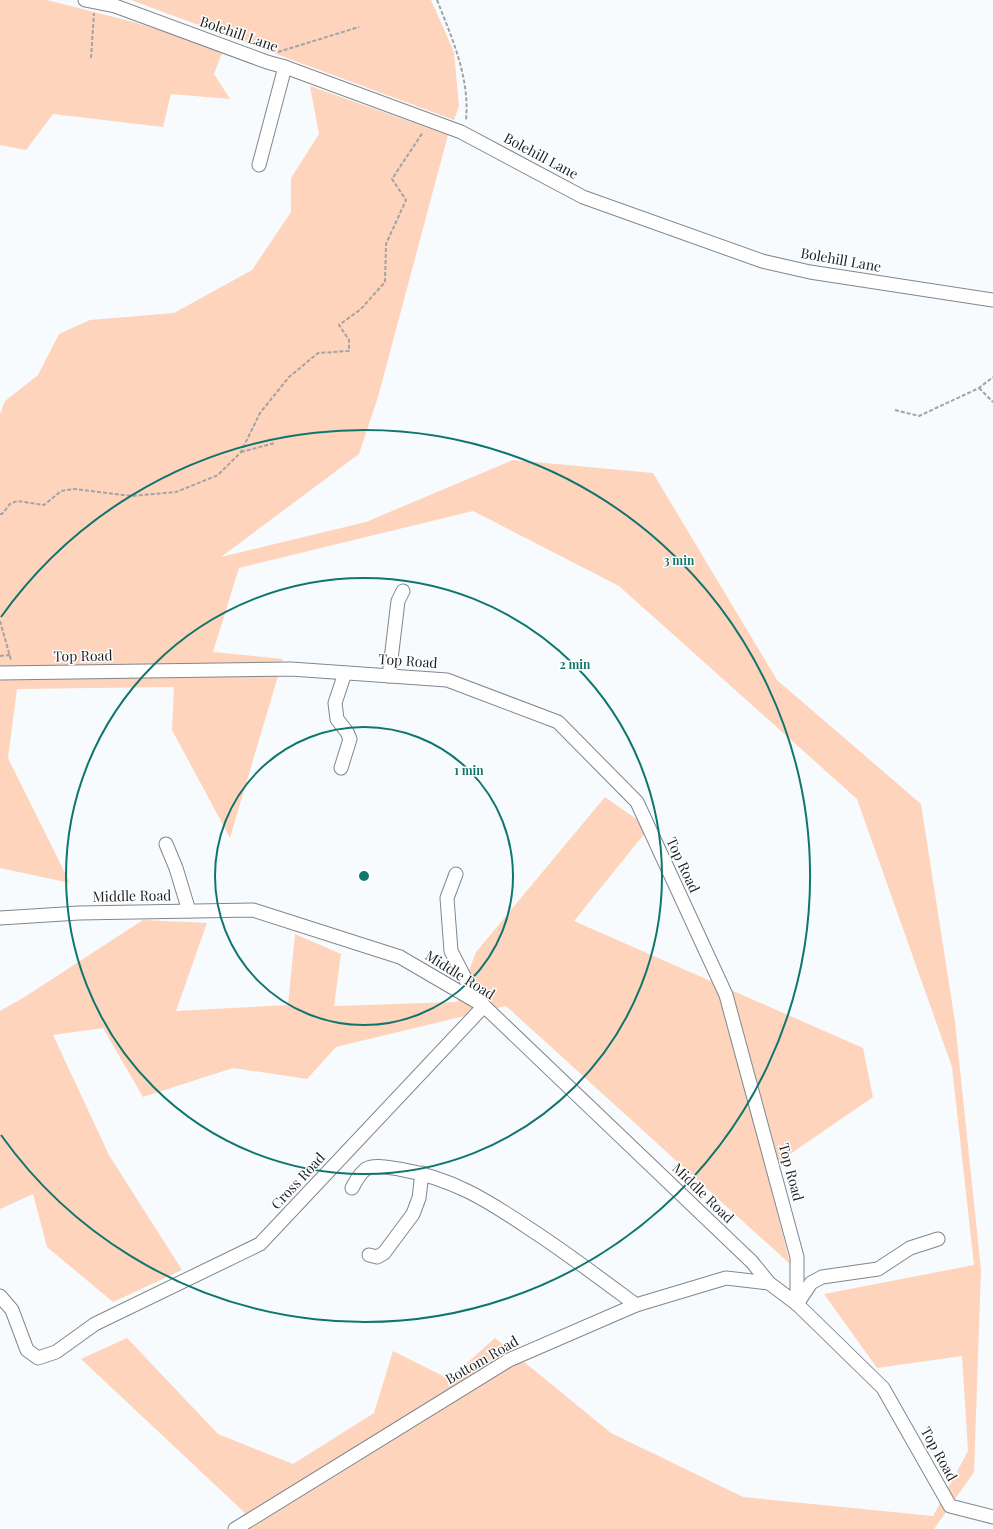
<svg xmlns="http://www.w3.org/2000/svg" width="993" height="1529" viewBox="0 0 993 1529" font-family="'Playfair Display',serif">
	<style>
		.green { fill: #ffd4bc }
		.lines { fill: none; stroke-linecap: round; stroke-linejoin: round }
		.minor-casing { stroke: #7f878e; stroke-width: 15 }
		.path { stroke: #a0a4a7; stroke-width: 2; stroke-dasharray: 4 2; stroke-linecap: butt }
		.minor { stroke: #fff; stroke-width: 13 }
		.ring { fill: none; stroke: #0f766e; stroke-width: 2 }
		.labels { text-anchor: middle; stroke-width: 3; stroke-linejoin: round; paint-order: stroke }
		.street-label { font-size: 14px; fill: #1c1f22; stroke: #fff }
		.centre { fill: #0f766e; stroke: #fff; stroke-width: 2 }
		.ring-label { font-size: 12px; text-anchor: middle; font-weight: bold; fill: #0f766e; stroke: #fff; stroke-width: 3; stroke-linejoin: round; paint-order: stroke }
	</style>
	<rect width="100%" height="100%" fill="#f7fbfe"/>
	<g class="green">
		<path d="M0,0H47L137,23L168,33L222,53L214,74L230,99L171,94L163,127L53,114L26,150L0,145Z"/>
		<path d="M131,0H431L454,52L459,106L454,120Z"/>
		<path d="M310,86L448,135L378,397L359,454L221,557L366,522L513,460L653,473L777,680L921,804L955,1022L981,1270L974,1472L934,1529H227L245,1513L81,1359L127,1338L218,1434L293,1464L374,1413L393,1351L449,1379L495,1338L611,1433L743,1497L933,1516L968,1451L962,1356L877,1368L824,1294L974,1265L952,1067L857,799L619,586L473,511L239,568L213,652L283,659L230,838L172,730L174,687L17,689L8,758L70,883L0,868V414L5,401L38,375L59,334L90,320L174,313L252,270L291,212V178L319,134Z"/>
		<path d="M605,797L649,828L574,921L863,1048L873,1097L767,1170L790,1264L506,1006L336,1047L307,1079L233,1068L143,1097L103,1028L53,1035L109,1155L182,1270L113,1302L47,1247L33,1194L0,1209V1011L23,998L143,920L207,923L176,1011L288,1005L295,934L341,954L334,1006L457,1002L476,952Z"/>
	</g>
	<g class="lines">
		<g class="minor-casing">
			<g id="minor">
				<path d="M85,0L115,6L267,62L285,67L461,132L583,197L762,261L810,272L993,300"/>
				<path d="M259,165L285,67"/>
				<path d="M0,673L291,669L447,680L558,722L637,802L726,995L797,1257V1304"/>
				<path d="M389,676L398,601L403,591"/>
				<path d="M341,768L350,739L347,732L337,719L335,703L345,673"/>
				<path d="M166,844L176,868L189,911"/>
				<path d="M0,918L79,913L253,910L400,957L484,1006L752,1262L769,1283L797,1304L883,1388L950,1506L993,1517"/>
				<path d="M352,1188C356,1181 359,1174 366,1169C375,1164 390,1168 399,1169C452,1178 487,1200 530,1229C567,1253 601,1279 636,1305"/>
				<path d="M369,1255L377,1257L384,1253L413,1214L419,1198L422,1173"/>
				<path d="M0,1296L12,1310L27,1350L38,1358L56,1352L95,1324L260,1244L484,1006L471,990L451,951L447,898L456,874"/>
				<path d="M797,1304L811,1283L822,1277L878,1269L910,1248L938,1239"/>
				<path d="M235,1529L509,1360L636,1305L726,1278L769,1283"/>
			</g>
		</g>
		<g class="path">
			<path d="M437,0C452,38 470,78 466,120"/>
			<path d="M278,52L359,27"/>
			<path d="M91,58L94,13"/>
			<path d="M979,388L993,402"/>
			<path d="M895,410L919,416L979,388L993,377"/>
			<path d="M241,452L275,443"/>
			<path d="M0,514H2L10,504L17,501L44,505L61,491L74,489L132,496L176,492L218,475L241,452L260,413L289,377L318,353L349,351V340L339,325L361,309L385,282L386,244L406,200L392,179L423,132"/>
			<path d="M0,621L11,660"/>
			<path d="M0,656L10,655"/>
		</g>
		<use href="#minor" class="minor"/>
	</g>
	<g class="ring">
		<circle cx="364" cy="876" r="149"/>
		<circle cx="364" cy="876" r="298"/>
		<path d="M1 617A446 446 0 1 1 1 1135"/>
	</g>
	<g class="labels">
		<g class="street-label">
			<text transform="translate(239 34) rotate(19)" y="5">Bolehill Lane</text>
			<text transform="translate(541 156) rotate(28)" y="5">Bolehill Lane</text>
			<text transform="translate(841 260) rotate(10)" y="5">Bolehill Lane</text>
			<text transform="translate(83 656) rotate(-1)" y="5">Top Road</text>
			<text transform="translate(408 661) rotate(4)" y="5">Top Road</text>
			<text transform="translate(683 865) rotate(65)" y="5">Top Road</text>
			<text transform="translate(132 896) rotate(-1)" y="5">Middle Road</text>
			<text transform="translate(460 975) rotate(32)" y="5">Middle Road</text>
			<text transform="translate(791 1172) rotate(75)" y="5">Top Road</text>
			<text transform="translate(298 1181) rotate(-47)" y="5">Cross Road</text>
			<text transform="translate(703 1193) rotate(44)" y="5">Middle Road</text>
			<text transform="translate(482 1360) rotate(-30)" y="5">Bottom Road</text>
			<text transform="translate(939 1454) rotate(61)" y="5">Top Road</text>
		</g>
	</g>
	<circle cx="364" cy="876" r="6" class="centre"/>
	<g class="ring-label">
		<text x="679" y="565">3 min</text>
		<text x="575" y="669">2 min</text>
		<text x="469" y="775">1 min</text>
	</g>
</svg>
